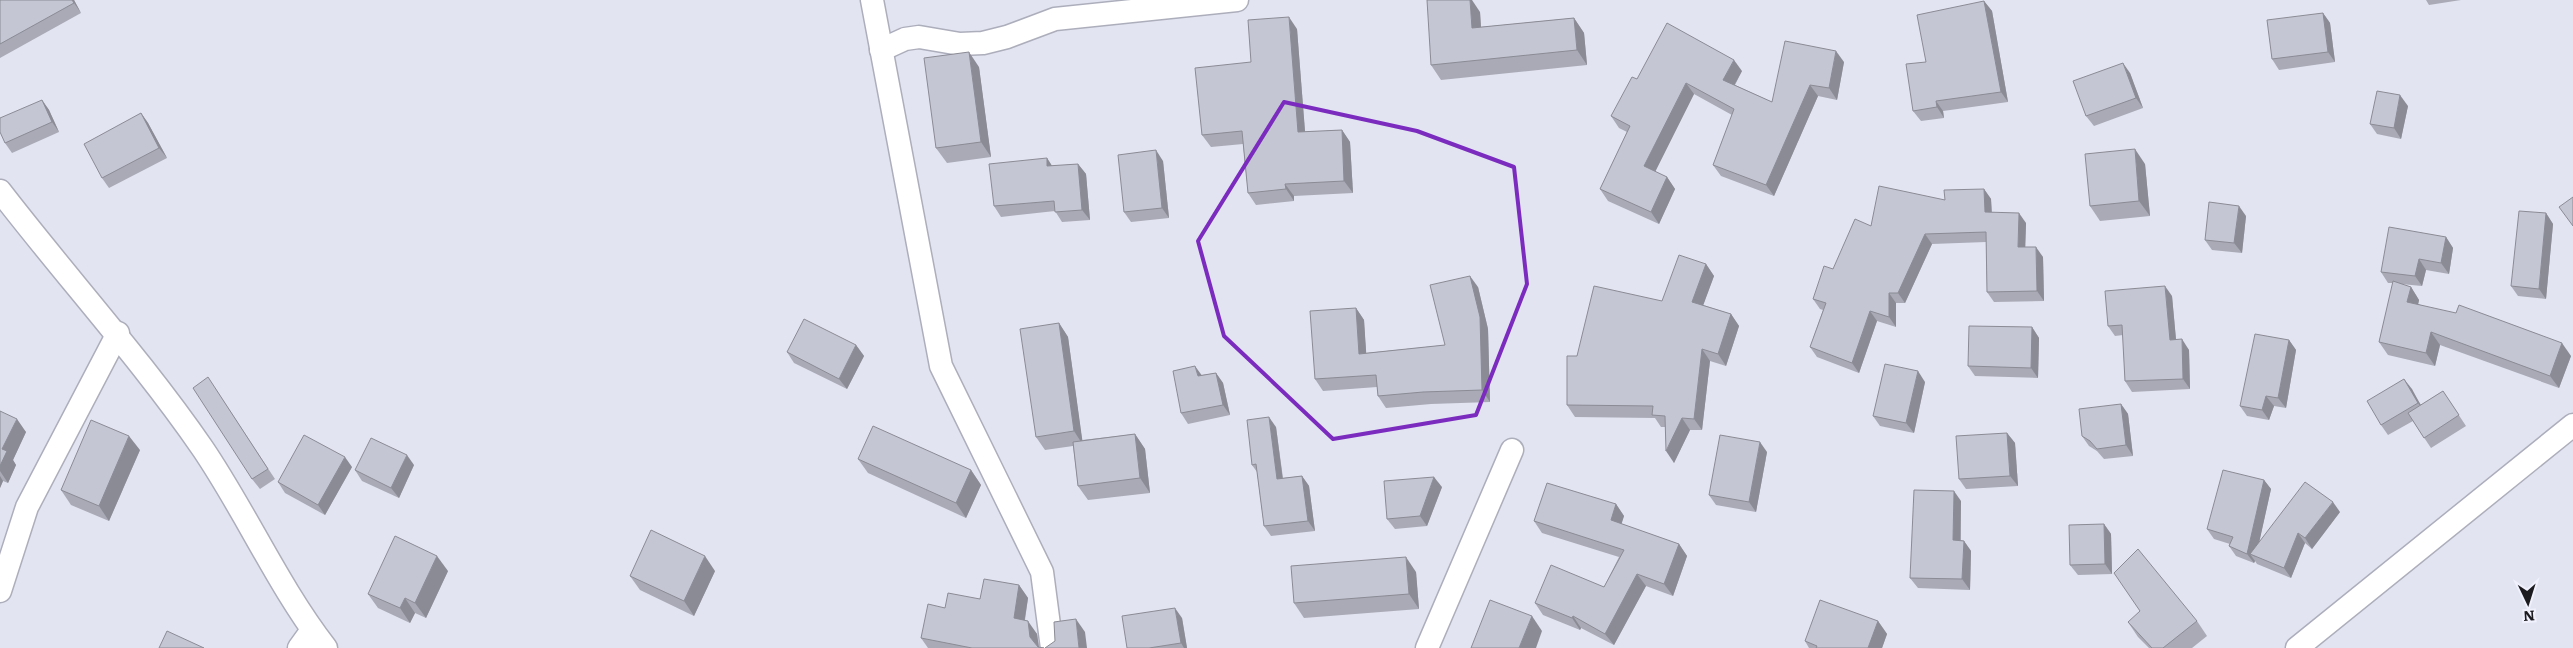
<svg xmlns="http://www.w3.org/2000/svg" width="2573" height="648" viewBox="0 0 2573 648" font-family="Literata,serif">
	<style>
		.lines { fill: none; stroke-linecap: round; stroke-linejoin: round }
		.minor-casing { stroke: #adaebc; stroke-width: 25 }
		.minor { stroke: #fff; stroke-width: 22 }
		.wall { fill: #a9aab6 }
		.shaded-wall { fill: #8a8b94 }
		.building { fill: #c5c6d4; stroke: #8a8b94 }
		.marked { fill: none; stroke: #7b2cbf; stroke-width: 4; stroke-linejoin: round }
	</style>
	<rect width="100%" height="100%" fill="#e3e4f2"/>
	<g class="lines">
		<g class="minor-casing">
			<g id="minor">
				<path d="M872,0L941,366L1042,572L1052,648"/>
				<path d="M881,50L905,39L919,37L960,44L983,43L1007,37L1055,19L1237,0"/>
				<path d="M0,191C67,278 141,359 203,449C247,514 278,586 326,648"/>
				<path d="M0,591L27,507L118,333"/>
				<path d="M299,648L312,630"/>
				<path d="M1427,648L1512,450"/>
				<path d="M2297,648L2573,425"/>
			</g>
		</g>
		<use href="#minor" class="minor"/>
	</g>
	<g class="wall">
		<path d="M0,0H74L81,13L0,58Z"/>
		<path d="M2426,0H2461L2429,5Z"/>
		<path d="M1984,1L1992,11L2008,102L1943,111L1944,118L1921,121L1913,111L1926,62Z"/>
		<path d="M1480,12L1481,27L1574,18L1584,33L1587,65L1441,80L1431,65Z"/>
		<path d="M2323,13L2330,23L2335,62L2279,70L2272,59Z"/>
		<path d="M1297,29L1305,132L1342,130L1350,142L1353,193L1294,196V201L1256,205L1248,193L1243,144L1211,147L1202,135L1251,62Z"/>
		<path d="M1844,62L1837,100L1818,96L1774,196L1721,176L1713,165L1732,115L1694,94L1655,172L1667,177L1675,189L1659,224L1608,201L1600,189L1627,132L1619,128L1611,116L1637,79L1742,71L1735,85L1772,102Z"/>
		<path d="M979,67L991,157L947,163L936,148Z"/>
		<path d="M2130,73L2143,108L2094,126L2086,116Z"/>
		<path d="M42,100L49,110L59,132L12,153L5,143Z"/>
		<path d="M2408,106L2401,139L2377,134L2370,124Z"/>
		<path d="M141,113L148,123L167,158L109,188L102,178Z"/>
		<path d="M1047,158L1052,166L1078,164L1086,174L1090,220L1062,222L1055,211L1001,217L994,206Z"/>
		<path d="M1163,161L1169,218L1131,222L1124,212Z"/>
		<path d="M2145,164L2150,216L2100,221L2090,206Z"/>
		<path d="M1984,189L1991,199L1992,212L2026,223L2025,247L2043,257L2044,301L1994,302L1987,292L1986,242L1932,244L1905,303H1896V327L1877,321L1859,373L1817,357L1810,347L1823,310L1820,309L1813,299L1833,269L1871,226L1945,200Z"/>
		<path d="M2546,213L2553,224L2546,299L2518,296L2511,286Z"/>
		<path d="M2246,216L2242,253L2212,250L2205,240Z"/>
		<path d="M2446,237L2453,248L2449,274L2426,270L2422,286L2401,284L2411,287L2419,300L2418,304L2571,356L2559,388L2440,345L2435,366L2388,355L2379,342L2393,283H2388L2381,272Z"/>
		<path d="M1706,264L1714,276L1703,305L1731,314L1739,326L1726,366L1710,361L1702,430H1690L1674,463L1665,427H1661L1655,418L1575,417L1567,405L1662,301Z"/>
		<path d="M1478,287L1488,329L1490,402L1431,404L1386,408L1378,396L1377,387L1323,391L1315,379L1356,308L1364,320L1366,353L1445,345Z"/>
		<path d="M2172,296L2176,340L2189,350L2190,389L2132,392L2125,381L2123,335L2115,336L2108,326Z"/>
		<path d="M1059,323L1068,337L1082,440L1135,434L1145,449L1150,493L1088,500L1078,486L1073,446L1045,450L1036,437Z"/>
		<path d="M2032,327L2039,338L2038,378L1975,376L1968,366Z"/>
		<path d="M2289,340L2296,350L2286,408L2274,406L2269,420L2247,416L2240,406Z"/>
		<path d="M856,345L864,356L847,389L794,363L787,352Z"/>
		<path d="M1216,373L1223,383L1230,415L1188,424L1181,413L1202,375Z"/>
		<path d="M2404,379L2421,405L2443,391L2466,426L2431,448L2413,421L2388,435L2381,425Z"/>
		<path d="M1925,382L1914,433L1880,426L1873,416Z"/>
		<path d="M215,388L275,479L260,489L252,479Z"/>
		<path d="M2121,404L2128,414L2133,456L2104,459L2097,451L2089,446L2082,436Z"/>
		<path d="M0,411L26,432L13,460L16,465L8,483L3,481L0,488Z"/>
		<path d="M1276,427L1283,478L1302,476L1309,486L1315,531L1271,536L1264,526L1257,472L1252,465Z"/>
		<path d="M2007,433L2015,443L2018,486L1966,489L1959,479Z"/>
		<path d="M140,450L109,521L71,505L61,490Z"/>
		<path d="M1767,452L1756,512L1716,505L1709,495Z"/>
		<path d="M858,459L971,470L981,485L966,518L868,473Z"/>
		<path d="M414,465L399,498L362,481L355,470Z"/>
		<path d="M352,467L325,515L285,493L278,482Z"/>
		<path d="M2264,480L2271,489L2259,542L2340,512L2312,549L2305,543L2291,578L2257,564L2255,561L2254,563L2236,556L2229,546L2230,544L2214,539L2207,529Z"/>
		<path d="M1442,487L1427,526L1395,529L1387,519Z"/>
		<path d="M1961,501V540L1964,541L1971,551L1970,590L1918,588L1910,578Z"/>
		<path d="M1616,504L1624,516L1621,524L1679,544L1687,556L1673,596L1646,586L1614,645L1581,628L1580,630L1543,615L1535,603L1604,587L1619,557L1542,533L1534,521Z"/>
		<path d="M2104,524L2111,534L2112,574L2078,575L2070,565Z"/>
		<path d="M448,571L426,618L415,613L410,623L378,608L368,594Z"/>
		<path d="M715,571L694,616L640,590L630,576Z"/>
		<path d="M1416,572L1419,609L1304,618L1294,603Z"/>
		<path d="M1019,585L1028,598L1025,620L1037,634L1039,647L1044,648H928L921,638L980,599Z"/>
		<path d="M1182,618L1187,648H1127Z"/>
		<path d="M1878,621L1887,634L1882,648H1809L1805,641Z"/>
		<path d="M2197,621L2207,636L2192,648H2149L2138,637L2128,622Z"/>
	</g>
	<g class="shaded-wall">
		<path d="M72,0H74L81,13L74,3Z"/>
		<path d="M1470,0H1472L1480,12L1482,43L1472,28Z"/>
		<path d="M1984,1L1992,11L2008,102L2001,92Z"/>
		<path d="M2323,13L2330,23L2335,62L2328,52Z"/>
		<path d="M1289,17L1297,29L1306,144L1298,132Z"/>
		<path d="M1574,18L1584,33L1587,65L1577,50Z"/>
		<path d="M1836,51L1844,62L1837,100L1829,88Z"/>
		<path d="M969,52L979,67L991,157L981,142Z"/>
		<path d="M1734,60L1742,71L1731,91L1723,80Z"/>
		<path d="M2123,63L2130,73L2143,108L2136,98Z"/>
		<path d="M1686,83L1694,94L1652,178L1644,166Z"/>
		<path d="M1810,85L1818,96L1774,196L1766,185Z"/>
		<path d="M2400,95L2408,106L2401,139L2394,128Z"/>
		<path d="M42,100L49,110L59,132L52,122Z"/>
		<path d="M1936,101L1943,111L1944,118L1937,107Z"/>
		<path d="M141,113L148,123L167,158L159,148Z"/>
		<path d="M1342,130L1350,142L1353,193L1344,181Z"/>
		<path d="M2135,149L2145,164L2150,216L2139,201Z"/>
		<path d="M1156,150L1163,161L1169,218L1162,208Z"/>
		<path d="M1047,158L1054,169L1047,166Z"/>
		<path d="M1078,164L1086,174L1090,220L1082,210Z"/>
		<path d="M1667,177L1675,189L1659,224L1651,212Z"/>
		<path d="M1285,184L1294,196V201L1286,189Z"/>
		<path d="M1984,189L1991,199L1992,222L1985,212Z"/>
		<path d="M2239,206L2246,216L2242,253L2234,243Z"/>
		<path d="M2019,213L2026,223L2025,257L2018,247Z"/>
		<path d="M2546,213L2553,224L2546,299L2539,289Z"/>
		<path d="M1925,234L1932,244L1905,303L1898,293Z"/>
		<path d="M2446,237L2453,248L2449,274L2441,263Z"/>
		<path d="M2036,247L2043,257L2044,301L2037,291Z"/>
		<path d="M2419,259L2426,270L2422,286L2415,276Z"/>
		<path d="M1706,264L1714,276L1700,314L1692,302Z"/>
		<path d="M1470,276L1478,287L1488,329L1490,402L1482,390Z"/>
		<path d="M2165,286L2172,296L2177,350L2170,340Z"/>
		<path d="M2411,287L2419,300L2416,315L2407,302Z"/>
		<path d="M1889,293L1896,303V327L1889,317Z"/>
		<path d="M1356,308L1364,320L1367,365L1359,354Z"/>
		<path d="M1870,311L1877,321L1859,373L1852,363Z"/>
		<path d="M1731,314L1739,326L1726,366L1718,354Z"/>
		<path d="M1059,323L1068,337L1083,445L1074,431Z"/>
		<path d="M2032,327L2039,338L2038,378L2031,368Z"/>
		<path d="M2431,332L2440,345L2435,366L2426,353Z"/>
		<path d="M2182,339L2189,350L2190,389L2183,379Z"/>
		<path d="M2289,340L2296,350L2286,408L2278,398Z"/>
		<path d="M2562,343L2571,356L2559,388L2550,376Z"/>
		<path d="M856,345L864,356L847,389L839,379Z"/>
		<path d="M1702,349L1710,361L1702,430L1694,419Z"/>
		<path d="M1195,366L1203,377L1198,376Z"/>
		<path d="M1918,371L1925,382L1914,433L1906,423Z"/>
		<path d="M1216,373L1223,383L1230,415L1223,405Z"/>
		<path d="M2404,379L2412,389L2425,413L2418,403Z"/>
		<path d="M2266,396L2274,406L2269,420L2262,410Z"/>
		<path d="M2121,404L2128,414L2133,456L2126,445Z"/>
		<path d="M1269,417L1276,427L1284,489L1277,479Z"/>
		<path d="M1682,418L1690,430L1674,463L1666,451Z"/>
		<path d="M17,419L26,432L13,460L16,465L8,483L0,471V466L2,449Z"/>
		<path d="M2007,433L2015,443L2018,486L2010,476Z"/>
		<path d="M1135,434L1145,449L1150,493L1140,478Z"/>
		<path d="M129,436L140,450L109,521L99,506Z"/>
		<path d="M1760,442L1767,452L1756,512L1749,502Z"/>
		<path d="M407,455L414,465L399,498L391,488Z"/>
		<path d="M345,457L352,467L325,515L318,505Z"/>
		<path d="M971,470L981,485L966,518L956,503Z"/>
		<path d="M0,476L3,481L0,488Z"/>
		<path d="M1302,476L1309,486L1315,531L1308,521Z"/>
		<path d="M1434,477L1442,487L1427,526L1420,516Z"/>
		<path d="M2264,480L2271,489L2256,557L2250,554L2255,561L2254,563L2247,554Z"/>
		<path d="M1954,491L1961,501L1960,550L1953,540Z"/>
		<path d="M2333,502L2340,512L2312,549L2305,538Z"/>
		<path d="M1616,504L1624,516L1619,532L1611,520Z"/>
		<path d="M2104,524L2111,534L2112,574L2105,564Z"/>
		<path d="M2298,533L2305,543L2291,578L2284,568Z"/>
		<path d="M1964,541L1971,551L1970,590L1962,579Z"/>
		<path d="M1679,544L1687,556L1673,596L1664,584Z"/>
		<path d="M437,556L448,571L426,618L415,603Z"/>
		<path d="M705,556L715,571L694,616L684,601Z"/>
		<path d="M1406,557L1416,572L1419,609L1409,594Z"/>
		<path d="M1637,574L1646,586L1614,645L1605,634Z"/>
		<path d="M1019,585L1028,598L1023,630L1014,618Z"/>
		<path d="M405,598L415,613L410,623L400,608Z"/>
		<path d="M1175,608L1182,618L1187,648H1184L1181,643Z"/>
		<path d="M1532,616L1542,631L1536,648H1519Z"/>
		<path d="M1573,616L1581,628L1580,630L1572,618Z"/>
		<path d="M1076,619L1085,632L1087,648H1079Z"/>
		<path d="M1028,621L1037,634L1039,648L1030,637Z"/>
		<path d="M1878,621L1887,634L1882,648H1868Z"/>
	</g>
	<g class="building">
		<path d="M0,0H72L74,3L0,44Z"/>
		<path d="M1427,0H1470L1472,28L1574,18L1577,50L1431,65Z"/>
		<path d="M1984,1L2001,92L1936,101L1937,107L1913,111L1906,64L1926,62L1917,15Z"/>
		<path d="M2323,13L2328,52L2272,59L2267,20Z"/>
		<path d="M1289,17L1298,132L1342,130L1344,181L1285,184L1286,189L1248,193L1242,131L1202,135L1195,68L1251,62L1248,20Z"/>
		<path d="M1667,23L1734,60L1723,80L1772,102L1785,41L1836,51L1829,88L1810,85L1766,185L1713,165L1734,109L1686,83L1644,166L1667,177L1651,212L1600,189L1630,126L1611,116L1632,77L1637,79Z"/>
		<path d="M969,52L981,142L936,148L924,58Z"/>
		<path d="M2123,63L2136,98L2086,116L2073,81Z"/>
		<path d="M2377,91L2400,95L2394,128L2370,124Z"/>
		<path d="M42,100L52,122L5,143L0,132V118Z"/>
		<path d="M141,113L159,148L102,178L84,144Z"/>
		<path d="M2135,149L2139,201L2090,206L2085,154Z"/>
		<path d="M1156,150L1162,208L1124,212L1118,155Z"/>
		<path d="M1047,158V166L1078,164L1082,210L1055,212L1054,201L994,206L989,164Z"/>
		<path d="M1879,186L1945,200L1944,190L1984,189L1985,212L2019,213L2018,247H2036L2037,291L1987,292L1986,232L1925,234L1898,293H1889V317L1870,311L1852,363L1810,347L1826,303L1813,299L1824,266L1833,269L1855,219L1871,226Z"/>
		<path d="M2573,197V226L2559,207Z"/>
		<path d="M2209,202L2239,206L2234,243L2205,240Z"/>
		<path d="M2519,211L2546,213L2539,289L2511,286Z"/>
		<path d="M2389,227L2446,237L2441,263L2419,259L2415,276L2381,272Z"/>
		<path d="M1679,255L1706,264L1692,302L1731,314L1718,354L1702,349L1694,419L1682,418L1666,451L1665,416L1652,415L1653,406L1567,405V356H1577L1594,286L1662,301Z"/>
		<path d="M1470,276L1480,317L1482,390L1423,392L1378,396L1376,375L1315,379L1310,311L1356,308L1359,354L1445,345L1430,285Z"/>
		<path d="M2393,281L2411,287L2407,302L2456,313L2459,305L2562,343L2550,376L2431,332L2426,353L2379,342Z"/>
		<path d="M2165,286L2170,340L2182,339L2183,379L2125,381L2122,325L2108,326L2105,291Z"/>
		<path d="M804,319L856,345L839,379L787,352Z"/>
		<path d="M1059,323L1074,431L1036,437L1020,329Z"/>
		<path d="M1969,326L2032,327L2031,368L1968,366Z"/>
		<path d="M2255,334L2289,340L2278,398L2266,396L2262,410L2240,406Z"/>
		<path d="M1885,364L1918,371L1906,423L1873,416Z"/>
		<path d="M1195,366L1198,376L1216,373L1223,405L1181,413L1173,371Z"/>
		<path d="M208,377L268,469L252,479L193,388Z"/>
		<path d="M2404,379L2418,403L2381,425L2367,401Z"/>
		<path d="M2443,391L2459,415L2424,438L2408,413Z"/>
		<path d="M2121,404L2126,445L2097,449L2090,441L2082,436L2079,409Z"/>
		<path d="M0,411L17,419L2,449L7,451L0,466Z"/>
		<path d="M1269,417L1277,479L1302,476L1308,521L1264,526L1256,464L1252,465L1247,420Z"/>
		<path d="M91,420L129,436L99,506L61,490Z"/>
		<path d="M873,426L971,470L956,503L858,459Z"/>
		<path d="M2007,433L2010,476L1959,479L1956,436Z"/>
		<path d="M1135,434L1140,478L1078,486L1073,442Z"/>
		<path d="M304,435L345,457L318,505L278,482Z"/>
		<path d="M1720,435L1760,442L1749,502L1709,495Z"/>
		<path d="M371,438L407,455L391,488L355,470Z"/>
		<path d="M2223,470L2264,480L2247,554L2229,546L2233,537L2207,529Z"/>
		<path d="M1434,477L1420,516L1387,519L1384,481Z"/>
		<path d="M2305,482L2333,502L2305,538L2298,533L2284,568L2250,554Z"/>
		<path d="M1547,483L1616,504L1611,520L1679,544L1664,584L1637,574L1605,634L1573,616L1572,618L1535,603L1551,565L1604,587L1624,550L1534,521Z"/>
		<path d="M1914,490L1954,491L1953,540L1964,541L1962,579L1910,578Z"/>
		<path d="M2104,524L2105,564L2070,565L2069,525Z"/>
		<path d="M651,530L705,556L684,601L630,576Z"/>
		<path d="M395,536L437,556L415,603L405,598L400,608L368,594Z"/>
		<path d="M2138,549L2197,621L2163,648H2152L2128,622L2140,611L2114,573Z"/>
		<path d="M1406,557L1409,594L1294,603L1291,566Z"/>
		<path d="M984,579L1019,585L1014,618L1028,621L1030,637L1038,647L1044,648H972L921,638L928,604L945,608L948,593L980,599Z"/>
		<path d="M1490,600L1532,616L1519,648H1471Z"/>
		<path d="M1820,600L1878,621L1868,648H1816L1817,646L1805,641Z"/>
		<path d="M1175,608L1181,643L1149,648H1127L1122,616Z"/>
		<path d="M1076,619L1079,648H1045L1055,641L1054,622Z"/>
		<path d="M167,631L204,648H159Z"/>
	</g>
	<path class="marked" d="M1284,102L1417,131L1514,167L1527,284L1476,415L1333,439L1224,336L1198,241Z"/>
	<g transform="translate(2528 603) rotate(176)" stroke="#f0f1fd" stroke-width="4" paint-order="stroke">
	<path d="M0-4L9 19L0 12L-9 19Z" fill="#1b1b20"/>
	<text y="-8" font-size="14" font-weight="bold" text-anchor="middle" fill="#1b1b20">N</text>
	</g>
</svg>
